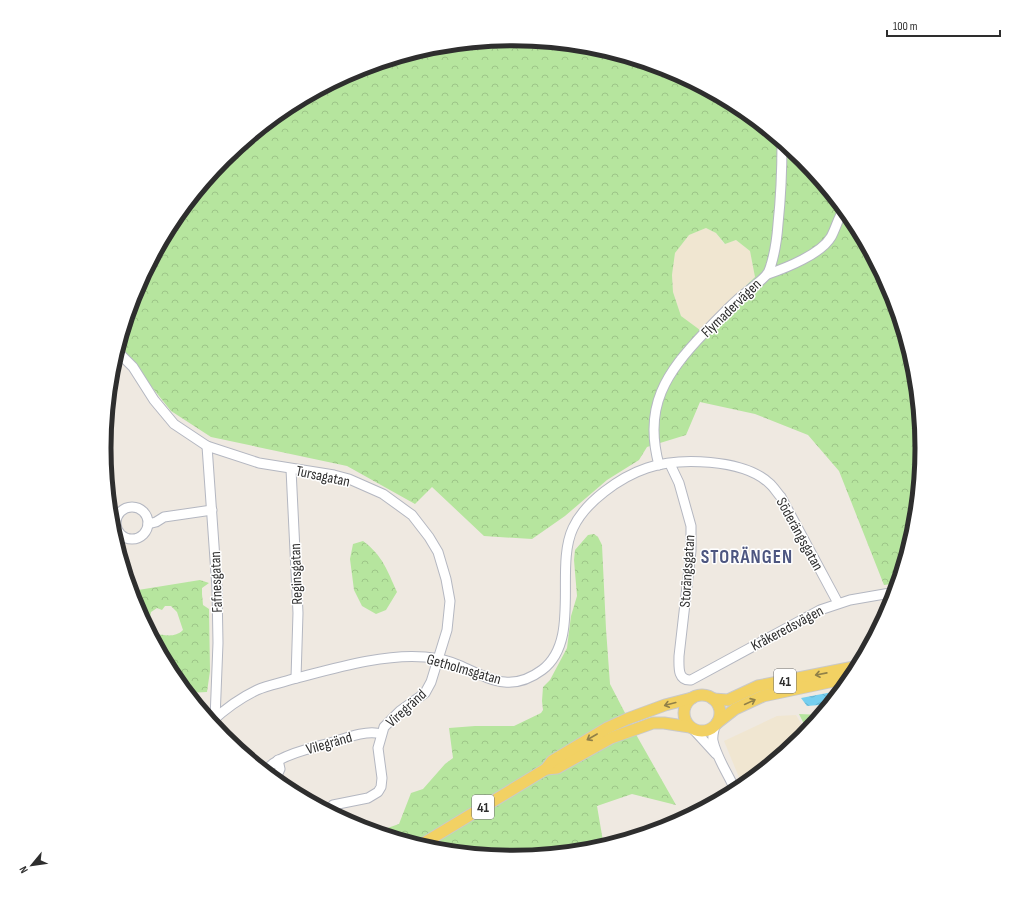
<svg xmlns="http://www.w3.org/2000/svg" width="1027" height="897" viewBox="0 0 1027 897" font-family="'Sofia Sans Condensed',sans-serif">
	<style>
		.education { fill: #f0e6d1 }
		.forest { fill: url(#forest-crowns); fill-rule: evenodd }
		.water { fill: url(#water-waves) }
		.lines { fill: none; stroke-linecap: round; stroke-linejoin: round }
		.minor-casing { stroke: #b4b7c1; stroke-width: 11 }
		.major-casing { stroke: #c9c9c9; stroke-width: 13 }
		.minor { stroke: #fff; stroke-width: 9 }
		.major { stroke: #f2d163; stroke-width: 11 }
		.oneway { stroke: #908048 }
		.labels { text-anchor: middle; stroke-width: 3; stroke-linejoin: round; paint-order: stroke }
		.shield { fill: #fff; stroke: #6d6d6d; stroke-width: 1 }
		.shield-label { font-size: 14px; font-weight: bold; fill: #2e2e2e }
		.street-label { font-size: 15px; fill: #2e2e2e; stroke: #fff }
		.district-label { font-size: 19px; font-weight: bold; letter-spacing: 1px; fill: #4d5680; stroke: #fff }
		.rim { fill: none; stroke: #2e2e2e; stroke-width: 5 }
	</style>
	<defs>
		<pattern id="forest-crowns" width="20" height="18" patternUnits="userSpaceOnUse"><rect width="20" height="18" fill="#b6e59e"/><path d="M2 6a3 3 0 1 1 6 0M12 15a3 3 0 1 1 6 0" fill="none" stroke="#9dc588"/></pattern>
		<pattern id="water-waves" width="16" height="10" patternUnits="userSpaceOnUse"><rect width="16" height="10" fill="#75cff0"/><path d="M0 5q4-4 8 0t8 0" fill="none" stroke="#66b2ce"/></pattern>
	</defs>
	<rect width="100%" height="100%" fill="#efe9e1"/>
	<g class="education">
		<path d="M706,228L716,233L724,244L736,240L750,251L755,277L734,296L701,331L681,316L673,292L672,275L675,253L689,235Z"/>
		<path d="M796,715L807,733L803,738L743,787L724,741L777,716Z"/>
	</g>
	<g class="forest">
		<path d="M514,39L594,47L670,70L741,108L803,159L854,221L892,292L915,369L923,449L915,529L899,583L884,585L839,471L808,435L755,414L700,402L686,435L647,447L639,460L607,480L565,516L532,539L484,536L432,487L415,504L347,466L211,437L171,411L119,346L135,292L173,221L224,159L286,108L357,70L434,47ZM706,228L716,233L725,244L736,240L750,251L755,277L700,330L681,316L673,292L672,275L675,253L689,235Z"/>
		<path d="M594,534L598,537L602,545L606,629L610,684L638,738L676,805L632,794L597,806L604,847L593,850L513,858L433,850L376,832L399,824L411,793L423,789L445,764L453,758L449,728L475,726H514L541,713L543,710L542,701L543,687L550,680L567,648L571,616L577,596L574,560L575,550L588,535Z"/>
		<path d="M363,541C383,556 387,570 397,592L386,610L376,614L362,606L354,590L350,559L353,544Z"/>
		<path d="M200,580L209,583L202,588V594L203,605L209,609L210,671L207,692L187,693L173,676L135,605L130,587L138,590ZM165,606H171L177,612L183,630C175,638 165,635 155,634L152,629L148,627L151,612L157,608L162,610Z"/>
		<path d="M799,714L822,715L808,732Z"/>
	</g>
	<path class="water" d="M843,690L831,704L807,706L801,698Z"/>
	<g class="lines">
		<g class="minor-casing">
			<g id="minor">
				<path d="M768,274C786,268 821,254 831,237C836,228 838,218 844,209"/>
				<path d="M117,351L133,367L154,400L174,424L207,446L259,463L334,475L349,479L383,494L412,515L429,537L438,552L446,579L450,601L447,630L431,682L425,693L400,711L384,727L378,748L382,778L381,787L378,792L368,798L333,805"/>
				<path d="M207,446L217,588L218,643L215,719"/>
				<path d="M670,464L679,483L691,526V551L679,656C679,666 677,681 691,680L820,610L850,600L896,592"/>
				<path d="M659,465C643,406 666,373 705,332C716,321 726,310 737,300C745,293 762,281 767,274C769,272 770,268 771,265C775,252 777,238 778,224C781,196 782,170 782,142"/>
				<path d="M291,469L298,613L296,678"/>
				<circle cx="132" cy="523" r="16"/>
				<path d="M148,524L156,522L164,517L212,510"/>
				<path d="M211,722C224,710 240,698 257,690C268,685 281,683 293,679C332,669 385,653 425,657C437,658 450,661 461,666C490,679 511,693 542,670C582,640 554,568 573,528C585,502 620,477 647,468C679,457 743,459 769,483C774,487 777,493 781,497L838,603"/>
				<path d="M715,725C714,730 712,736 713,741C717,759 729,775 736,792"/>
				<path d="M694,730L716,754"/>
				<path d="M265,772C269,766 273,763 279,760C295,751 312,748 330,743C343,739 367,729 381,734"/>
				<path d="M275,780L280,769L278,760"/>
			</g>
		</g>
		<g class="major-casing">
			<g id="major">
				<circle cx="702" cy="713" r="18"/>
				<path d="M713,699L728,700L758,686L859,666"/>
				<path d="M717,723L735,709L763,696L853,677"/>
				<path d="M546,769L557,768L611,738L653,723H664L690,727"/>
				<path d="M419,846L546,769L552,761L607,728L627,719L665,705L692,698"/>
			</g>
		</g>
		<use href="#minor" class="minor"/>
		<use href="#major" class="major"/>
	</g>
	<defs><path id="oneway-shaft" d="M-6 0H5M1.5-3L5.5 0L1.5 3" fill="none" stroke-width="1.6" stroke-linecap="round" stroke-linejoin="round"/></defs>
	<g class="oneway">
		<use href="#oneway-shaft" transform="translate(821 674) rotate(169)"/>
		<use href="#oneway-shaft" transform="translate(750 702) rotate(-25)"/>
		<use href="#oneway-shaft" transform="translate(670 704) rotate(165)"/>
		<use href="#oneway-shaft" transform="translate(592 737) rotate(150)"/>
	</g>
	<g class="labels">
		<g class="shield">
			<rect x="774" y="669" width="22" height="24" rx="3"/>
			<rect x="472" y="795" width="22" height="24" rx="3"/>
		</g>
		<g class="shield-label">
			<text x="785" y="686">41</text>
			<text x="483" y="812">41</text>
		</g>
		<g class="street-label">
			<text transform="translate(731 308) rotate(-44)" y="5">Flymadervägen</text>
			<text transform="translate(323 476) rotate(12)" y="5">Tursagatan</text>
			<text transform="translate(800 534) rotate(61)" y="5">Söderängsgatan</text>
			<text transform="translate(687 571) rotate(-86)" y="5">Storängsgatan</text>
			<text transform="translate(296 574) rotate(-92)" y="5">Reginsgatan</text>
			<text transform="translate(216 582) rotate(-92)" y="5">Fafnesgatan</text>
			<text transform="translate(787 628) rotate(-28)" y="5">Kråkeredsvägen</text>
			<text transform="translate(464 669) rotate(16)" y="5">Getholmsgatan</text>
			<text transform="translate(406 708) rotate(-42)" y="5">Viregränd</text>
			<text transform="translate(329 743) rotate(-16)" y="5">Vilegränd</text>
		</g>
		<g class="district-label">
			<text x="747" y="563">STORÄNGEN</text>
		</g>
	</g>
	<path d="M0 0H1027V897H0ZM111 448a402 402 0 1 1 804 0a402 402 0 1 1-804 0Z" fill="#fff" fill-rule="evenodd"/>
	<path class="rim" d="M111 448a402 402 0 1 1 804 0a402 402 0 1 1-804 0Z"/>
	<g transform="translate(32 865) rotate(241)" stroke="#ffffff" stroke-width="3" paint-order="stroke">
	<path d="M0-3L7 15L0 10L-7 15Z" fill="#2e2e2e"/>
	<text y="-6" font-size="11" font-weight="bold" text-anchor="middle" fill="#2e2e2e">N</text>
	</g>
	<path d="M887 30v6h113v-6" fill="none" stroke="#2e2e2e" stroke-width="2"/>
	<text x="893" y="30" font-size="12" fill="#2e2e2e" stroke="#ffffff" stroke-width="3" paint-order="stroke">100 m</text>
</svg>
